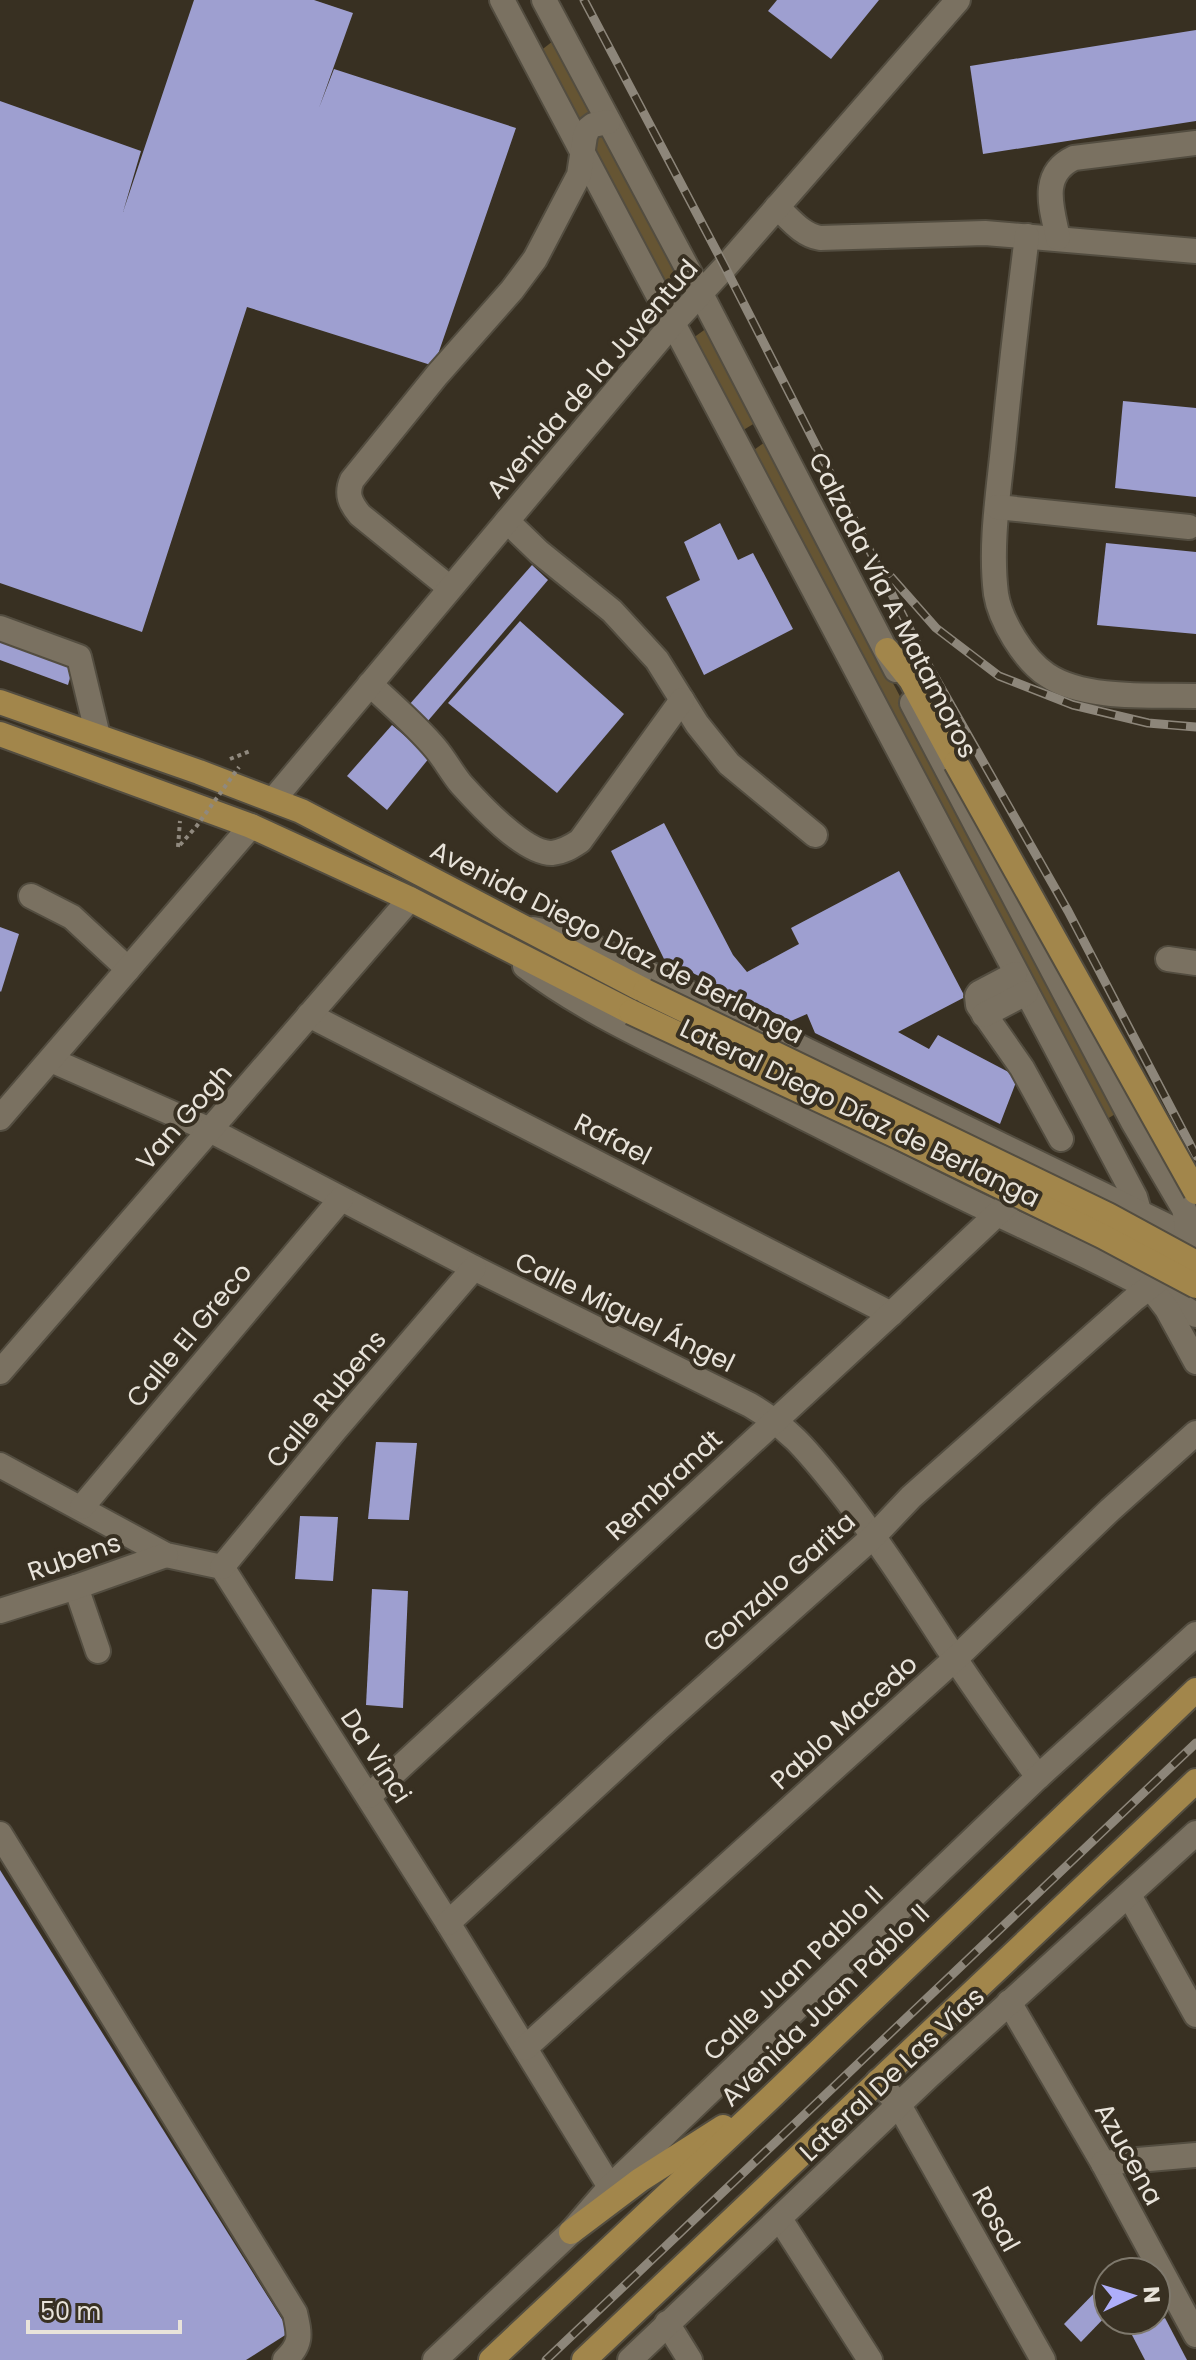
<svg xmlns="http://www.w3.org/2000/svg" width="1196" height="2360" viewBox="0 0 1196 2360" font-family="Poppins,sans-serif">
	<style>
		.green { fill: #653 }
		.building { fill: #9e9fd0 }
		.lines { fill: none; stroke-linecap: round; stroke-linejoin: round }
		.minor-casing { stroke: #534d40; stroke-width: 28 }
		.major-casing { stroke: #534d40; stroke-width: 28 }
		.path { stroke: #90897e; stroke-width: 4; stroke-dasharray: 4 4; stroke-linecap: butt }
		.minor { stroke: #7a7161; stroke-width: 24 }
		.major { stroke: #a2864b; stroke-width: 24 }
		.rail-casing { stroke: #8d867a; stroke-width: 9 }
		.rail { stroke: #383022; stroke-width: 6; stroke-dasharray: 18; stroke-linecap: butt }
		.major-bridge-casing { stroke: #534d40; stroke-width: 28; stroke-linecap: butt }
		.path-bridge { stroke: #90897e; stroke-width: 4; stroke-dasharray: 4 4; stroke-linecap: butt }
		.major-bridge { stroke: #a2864b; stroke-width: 24 }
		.labels { text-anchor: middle; stroke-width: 8; stroke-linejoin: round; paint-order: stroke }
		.street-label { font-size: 26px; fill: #e8e3da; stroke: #383022 }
	</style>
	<rect width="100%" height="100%" fill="#383022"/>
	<g class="green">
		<path d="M553,41L686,289L671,300L539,52Z"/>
		<path d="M707,328L755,423L740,432L693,338Z"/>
		<path d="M765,442L1120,1111L1104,1121L751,452Z"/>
	</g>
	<g class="building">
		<path d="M194,0H314L353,13L319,108L334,69L516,128L434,366L247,307L142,632L0,583V101L141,151L123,212Z"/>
		<path d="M777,0H879L831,59L768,11Z"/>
		<path d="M1196,30V121L983,154L970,66Z"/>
		<path d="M1123,401L1196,408V497L1115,488Z"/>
		<path d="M720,523L738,560L753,553L793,629L704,675L666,597L700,580L684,542Z"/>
		<path d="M1106,543L1196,552V634L1097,625Z"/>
		<path d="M532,565L548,580L427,722L409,705Z"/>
		<path d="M520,621L624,714L557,793L448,703Z"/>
		<path d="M0,633L75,660L68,685L0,660Z"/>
		<path d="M392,725L430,757L387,810L347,776Z"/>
		<path d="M664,823L733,955L747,972L799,944L791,928L899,871L965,997L898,1032L929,1049L938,1035L1018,1077L1000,1124L815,1033L807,1014L791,1021L664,959L611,851Z"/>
		<path d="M0,927L19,934L1,992L0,991Z"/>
		<path d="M376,1442L417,1443L409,1520L368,1519Z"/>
		<path d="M300,1516L338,1517L333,1581L295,1579Z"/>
		<path d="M372,1589L408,1591L403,1708L366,1705Z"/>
		<path d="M0,1870L290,2332L246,2360H0Z"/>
		<path d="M1127,2260L1137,2272H1115Z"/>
		<path d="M1108,2279V2314L1081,2342L1064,2324Z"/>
		<path d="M1165,2318L1187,2360H1145L1132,2335Z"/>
	</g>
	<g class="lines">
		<g class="minor-casing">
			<g id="minor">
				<path d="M502,0L1135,1197L1150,1249"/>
				<path d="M544,0L701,294L896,670"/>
				<path d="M777,207C790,219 802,235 820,238L985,233L1196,251"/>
				<path d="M1027,236C1018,307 1010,377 1003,448C998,496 990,546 996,594C1000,620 1024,660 1047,675C1084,700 1152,695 1196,696"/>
				<path d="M1058,238C1052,209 1039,174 1074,158L1196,143"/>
				<path d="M997,507L1189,527"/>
				<path d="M507,521L539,552L612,611L657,660L697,724L729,764L815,835"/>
				<path d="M450,588L360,515C350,503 346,494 352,480L437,375L512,290L535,259L579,175L585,136L588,129L593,125L608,122"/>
				<path d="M0,628L79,657L98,736"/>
				<path d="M370,684C392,705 416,725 436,749C445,760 452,773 461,784C479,804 525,854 552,853C563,852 571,847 580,841L682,700"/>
				<path d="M274,799L673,323L725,267L958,0"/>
				<path d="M31,896L72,917L128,969"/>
				<path d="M533,929L564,935L582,941L1196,1240"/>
				<path d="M1168,959L1196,963"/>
				<path d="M525,966C584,1011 654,1042 720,1075C812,1121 904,1170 997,1214C1065,1246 1132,1276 1196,1315"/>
				<path d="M1015,974L979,993L977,996L978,1005L1022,1068L1061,1139"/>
				<path d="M309,1015L891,1314"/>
				<path d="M984,1015L1026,993"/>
				<path d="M51,1060L210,1130L474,1268L750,1405C792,1430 808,1452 838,1489C879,1541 914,1596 950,1651C978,1694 1008,1735 1038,1777"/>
				<path d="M0,1118L251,826"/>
				<path d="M1157,1296L1167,1309L1196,1362"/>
				<path d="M0,1372L410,899"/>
				<path d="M0,1465L166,1555L222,1567L448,1923L610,2187"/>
				<path d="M82,1507L341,1199"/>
				<path d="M222,1567L335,1430L474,1268"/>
				<path d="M76,1587L98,1651"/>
				<path d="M0,1611L76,1587L166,1555"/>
				<path d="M369,1796L891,1314L1014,1198L1024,1195L1034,1198"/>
				<path d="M0,1834L295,2313C300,2335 302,2344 285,2360"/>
				<path d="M1129,1895L1196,2015"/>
				<path d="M448,1923L660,1727L875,1535L911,1497L1133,1300C1163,1277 1196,1254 1184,1209L1133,1122L912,703"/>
				<path d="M1009,2002L1103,2163L1196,2335"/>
				<path d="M525,2048L955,1659L1110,1510L1196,1433"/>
				<path d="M878,2081L899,2105L1043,2360"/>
				<path d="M1103,2163L1196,2155"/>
				<path d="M780,2219L870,2360"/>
				<path d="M667,2323L690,2360"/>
				<path d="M435,2360L571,2232L610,2187L1038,1777L1196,1634"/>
				<path d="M630,2360L930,2075L1196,1833"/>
			</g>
		</g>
		<g class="major-casing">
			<g id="major">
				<path d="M887,650L911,680L956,763"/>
				<path d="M0,702L199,772L301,811L645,991"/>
				<path d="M0,734L251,826L410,899L631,1012"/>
				<path d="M571,2232L640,2180L723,2127"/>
				<path d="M491,2360L767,2101L1196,1690"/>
				<path d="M584,2360L1196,1781"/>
			</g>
		</g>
		<g class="path">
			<path d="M230,759L250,751"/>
			<path d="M180,845L195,828"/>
			<path d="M178,847L180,821"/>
		</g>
		<use href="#minor" class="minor"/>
		<use href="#major" class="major"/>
		<g class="rail-casing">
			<g id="rail">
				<path d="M584,0L725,267L927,663L1068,911L1196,1156"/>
				<path d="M891,577L936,628L999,676L1073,705L1148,723L1196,727"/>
				<path d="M546,2360L1196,1743"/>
			</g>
		</g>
		<use href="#rail" class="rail"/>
		<g class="major-bridge-casing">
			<g id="major-bridge">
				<path d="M956,763L1196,1192"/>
				<path d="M645,991L1108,1215L1196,1263"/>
				<path d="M631,1012L899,1137L1102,1236L1196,1286"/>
			</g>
		</g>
		<path class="path-bridge" d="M196,827L239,767"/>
		<use href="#major-bridge" class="major-bridge"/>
	</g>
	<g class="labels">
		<g class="street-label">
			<text transform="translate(592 379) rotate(-49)" y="9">Avenida de la Juventud</text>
			<text transform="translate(893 605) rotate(63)" y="9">Calzada Vía A Matamoros</text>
			<text transform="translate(617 942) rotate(27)" y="9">Avenida Diego Díaz de Berlanga</text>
			<text transform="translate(860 1113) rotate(26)" y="9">Lateral Diego Díaz de Berlanga</text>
			<text transform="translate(184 1117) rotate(-49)" y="9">Van Gogh</text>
			<text transform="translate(613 1139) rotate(27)" y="9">Rafael</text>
			<text transform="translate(625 1312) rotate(26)" y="9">Calle Miguel Ángel</text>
			<text transform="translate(189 1335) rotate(-50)" y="9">Calle El Greco</text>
			<text transform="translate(326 1399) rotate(-50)" y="9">Calle Rubens</text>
			<text transform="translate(664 1485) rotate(-43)" y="9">Rembrandt</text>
			<text transform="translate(74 1557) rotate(-19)" y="9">Rubens</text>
			<text transform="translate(779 1582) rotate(-42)" y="9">Gonzalo Garita</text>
			<text transform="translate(844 1722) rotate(-42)" y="9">Pablo Macedo</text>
			<text transform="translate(376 1756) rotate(57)" y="9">Da Vinci</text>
			<text transform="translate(793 1973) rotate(-44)" y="9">Calle Juan Pablo II</text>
			<text transform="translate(825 2005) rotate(-44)" y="9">Avenida Juan Pablo II</text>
			<text transform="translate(892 2074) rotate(-43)" y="9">Lateral De Las Vías</text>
			<text transform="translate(1129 2154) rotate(61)" y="9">Azucena</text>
			<text transform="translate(996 2219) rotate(61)" y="9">Rosal</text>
		</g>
	</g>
	<g transform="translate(1132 2296) rotate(86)"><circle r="38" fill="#383022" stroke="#7e786c" stroke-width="2"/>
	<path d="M0-6L14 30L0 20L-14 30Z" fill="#aeaefa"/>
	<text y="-12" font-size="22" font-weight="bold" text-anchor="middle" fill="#e8e3da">N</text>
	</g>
	<path d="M28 2320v12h152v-12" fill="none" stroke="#e8e3da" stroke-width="4"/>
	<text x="40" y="2320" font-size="24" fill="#e8e3da" stroke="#383022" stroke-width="6" paint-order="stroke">50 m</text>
</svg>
